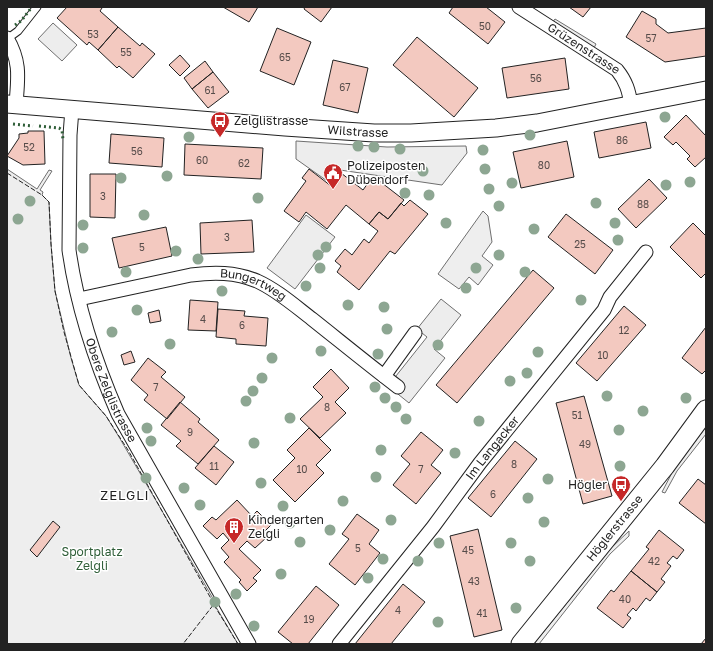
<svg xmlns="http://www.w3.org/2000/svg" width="713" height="651" font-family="'Golos Text',sans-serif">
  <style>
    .green { fill: #eee; stroke: #6f6f6f }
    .parking { fill: #ededed; stroke: #6f6f6f }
    .building { fill: #f3c9c0; stroke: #222 }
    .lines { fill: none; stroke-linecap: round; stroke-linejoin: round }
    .service-casing { stroke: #222; stroke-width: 9 }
    .minor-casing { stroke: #222; stroke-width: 15 }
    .tertiary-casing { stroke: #222; stroke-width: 19 }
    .secondary-casing { stroke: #222; stroke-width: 21 }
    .service { stroke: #fff; stroke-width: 7 }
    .minor { stroke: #fff; stroke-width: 13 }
    .tertiary { stroke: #fff; stroke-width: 17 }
    .secondary { stroke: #fff; stroke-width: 19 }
    .hedge { stroke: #2f5e38; stroke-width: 3; stroke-dasharray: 2 3; stroke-linecap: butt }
    .fence { stroke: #222; stroke-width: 1; stroke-dasharray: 5 2; stroke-linecap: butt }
    .tree { fill: #8da692 }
    .labels { text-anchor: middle; stroke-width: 3; stroke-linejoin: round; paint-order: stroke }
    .number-label { font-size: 10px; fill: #564c4a }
    .street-label { font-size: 12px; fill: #222; stroke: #fff }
    .poi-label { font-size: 12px; fill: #222; stroke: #fff; text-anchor: start }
    .park-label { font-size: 12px; fill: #2f5e38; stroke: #fff }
    .neighbourhood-label { font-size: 13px; letter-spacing: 1px; fill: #222; stroke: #fff }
  </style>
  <rect width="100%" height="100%" fill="#fff"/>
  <!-- green -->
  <path class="green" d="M7,169L37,189L49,170L52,171L40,190L43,192L42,195L49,202L51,244L55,291L71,358L79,385L106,416L119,437L215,602H213L238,644H7Z
    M483,211L488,216L492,242L482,256L493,265L478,285L469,277L459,289L438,274Z
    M706,427V434L677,471L665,493L662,492L674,469Z
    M629,531V536L610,554L539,644H534L611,548Z"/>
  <!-- parking -->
  <path class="parking" d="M555,19L596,44L594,48L552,23Z
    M53,23L77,45L62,61L38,39Z
    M296,141L387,147L466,146L467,153L442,185L340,170L330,183L296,159Z
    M306,215L335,237L295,289L267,268Z
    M441,299L461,315L434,349L445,358L409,403L388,386L427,337L417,329Z"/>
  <!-- building -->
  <path class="building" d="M67,7H101L102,8L100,11L118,27L98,50L89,42L87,45L57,18Z
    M223,7H258L249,22Z
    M305,7H332L321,22L304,9Z
    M453,7H486L505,22L488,44L449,13Z
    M569,7H591L583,17Z
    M642,11L656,19V24L668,33L706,28V56L665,62L626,37Z
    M118,27L140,46L142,43L155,54L133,78L119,66L117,68L98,50Z
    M277,28L311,42L294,85L260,71Z
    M417,37L478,88L454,117L393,65Z
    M180,55L190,66L180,76L169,65Z
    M565,58L569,89L507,98L502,68Z
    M333,60L368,68L358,113L323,105Z
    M205,61L213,72L192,89L184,78Z
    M213,72L229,92L208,108L192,89Z
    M686,115L706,136V157L695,167L687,159L690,156L676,142L673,145L664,137Z
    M646,122L651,148L599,158L594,132Z
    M28,131H44L45,164L23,165L7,156L19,138V134L28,133Z
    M111,134L164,138L162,167L109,163Z
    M567,141L574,177L521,188L513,152Z
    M185,144L263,148L261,179L184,175Z
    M309,169L331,186L341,173L363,190L373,176L404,200L388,219L379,212L369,224L346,205L327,229L306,212L299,222L284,211L306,181L302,178Z
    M90,174H116L115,218L90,217Z
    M649,179L667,198L636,228L618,209Z
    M410,200L428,214L395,254L390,251L359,290L337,272L341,266L335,261L345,249L352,255L364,239L369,243L378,231L369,224L379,212L388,219L401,203L404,206Z
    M566,214L613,250L595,274L548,237Z
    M252,220L254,252L201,254L200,223Z
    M693,223L706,236V273L701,278L670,247Z
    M166,227L172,256L119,268L112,238Z
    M533,270L554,288L457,403L436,385Z
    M190,300L218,302L216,331L188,330Z
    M624,306L646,325L597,381L576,363Z
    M218,309L245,311L244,316L268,318L266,346L236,344V339L216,337Z
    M159,310L161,321L150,323L148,313Z
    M706,327V370L702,374L682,358Z
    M131,351L135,362L124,365L121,355Z
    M148,358L166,372L161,377L185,397L167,419L144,400L148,395L131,380Z
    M331,369L349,388L335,402L346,413L320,438L300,419L323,397L313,387Z
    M584,396L612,496L583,504L556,403Z
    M180,402L200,419L198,422L219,440L198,464L176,446L181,441L161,425Z
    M309,428L331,450L316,465L324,473L295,502L273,480L295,458L287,450Z
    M421,432L443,450L431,465L441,473L416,504L393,485L410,464L401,456Z
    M515,441L537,459L491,517L468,498Z
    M214,446L234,462L216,485L195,468Z
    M698,479L706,485V524L679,503Z
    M237,500L252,516L257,511L271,525L263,533L267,537L255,548L247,541L239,549L261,570L253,578L257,581L247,591L239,582L241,580L224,562L229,557L221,548L229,540L223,533L217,539L203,526L212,517L216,520Z
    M357,514L379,530L369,544L380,553L355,585L329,564L349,539L342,534Z
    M53,521L60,527L37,557L30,550Z
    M478,529L502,630L474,637L450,536Z
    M659,530L684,550L677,559L673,556L667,563L671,566L661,579L665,582L657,592L631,571L649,549L646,547Z
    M631,571L657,592L650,601L646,598L636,611L633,608L627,615L631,618L623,628L597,608L611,590L614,592Z
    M403,584L425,602L391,644H355Z
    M316,586L339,605L308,644H293L278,632Z
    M706,638V644H701Z"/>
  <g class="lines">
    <!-- service casing -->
    <g class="service-casing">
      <path id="service" d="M7,39L18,31L37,7"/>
    </g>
    <!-- minor casing -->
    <g class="minor-casing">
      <g id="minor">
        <path id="s1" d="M519,7L617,70C626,81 629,91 631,105"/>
        <path d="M7,38C21,62 18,78 16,104"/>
        <path id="s2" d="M72,109L70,135L69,250C77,307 95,361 118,414L249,644"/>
        <path id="s3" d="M79,299L191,275C214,272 235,272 257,281C277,290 295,306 312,319C341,342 369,365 398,387"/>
        <path d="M384,376L415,333"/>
        <path id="s4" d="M339,644L433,527L480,463L604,310L610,297L646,252"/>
      </g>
    </g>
    <!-- tertiary casing -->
    <g class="tertiary-casing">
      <g id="tertiary">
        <path id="s5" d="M7,104L285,127L374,133H411L496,128L537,123L706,90"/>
      </g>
    </g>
    <!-- secondary casing -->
    <g class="secondary-casing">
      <g id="secondary">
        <path id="s6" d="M521,644L665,466L706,410"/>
      </g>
    </g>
    <!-- service -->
    <use href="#service" class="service"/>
    <!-- minor -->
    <use href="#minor" class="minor"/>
    <!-- tertiary -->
    <use href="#tertiary" class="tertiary"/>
    <!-- secondary -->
    <use href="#secondary" class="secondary"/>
    <!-- hedge -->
    <path class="hedge" d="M15,25L21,21L32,7
      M13,124L33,126
      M39,126L59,128L62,130L63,140"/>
    <!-- fence -->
    <path class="fence" d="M7,173L42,195L49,202L51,244L55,291L64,332L79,385L106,416L128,450L214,604L183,644
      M214,605L238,644"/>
  </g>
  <!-- trees -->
  <g class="tree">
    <circle cx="665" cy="117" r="5.5"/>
    <circle cx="530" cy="135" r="5.5"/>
    <circle cx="189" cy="137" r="5.5"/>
    <circle cx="358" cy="146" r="5.5"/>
    <circle cx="374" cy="147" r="5.5"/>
    <circle cx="400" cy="149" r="5.5"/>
    <circle cx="483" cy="150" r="5.5"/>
    <circle cx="485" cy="169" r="5.5"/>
    <circle cx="423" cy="171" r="5.5"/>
    <circle cx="167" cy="176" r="5.5"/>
    <circle cx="121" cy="178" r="5.5"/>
    <circle cx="690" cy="182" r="5.5"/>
    <circle cx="512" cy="183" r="5.5"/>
    <circle cx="666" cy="185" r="5.5"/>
    <circle cx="489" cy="189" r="5.5"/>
    <circle cx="405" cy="193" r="5.5"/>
    <circle cx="429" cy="195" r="5.5"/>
    <circle cx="258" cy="198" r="5.5"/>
    <circle cx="30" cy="201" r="5.5"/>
    <circle cx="596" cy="203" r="5.5"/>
    <circle cx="499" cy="206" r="5.5"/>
    <circle cx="144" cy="215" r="5.5"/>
    <circle cx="18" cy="219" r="5.5"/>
    <circle cx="446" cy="223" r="5.5"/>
    <circle cx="615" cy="223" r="5.5"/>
    <circle cx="83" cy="225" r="5.5"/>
    <circle cx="534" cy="229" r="5.5"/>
    <circle cx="618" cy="240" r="5.5"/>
    <circle cx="326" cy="247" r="5.5"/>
    <circle cx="83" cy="248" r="5.5"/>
    <circle cx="176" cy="251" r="5.5"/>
    <circle cx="318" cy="255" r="5.5"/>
    <circle cx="499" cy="255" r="5.5"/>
    <circle cx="198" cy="259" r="5.5"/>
    <circle cx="320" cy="268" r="5.5"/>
    <circle cx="476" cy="268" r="5.5"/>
    <circle cx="126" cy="272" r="5.5"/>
    <circle cx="525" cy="272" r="5.5"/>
    <circle cx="306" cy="286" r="5.5"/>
    <circle cx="466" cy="288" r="5.5"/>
    <circle cx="222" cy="291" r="5.5"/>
    <circle cx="581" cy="300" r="5.5"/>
    <circle cx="348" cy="305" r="5.5"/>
    <circle cx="384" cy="307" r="5.5"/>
    <circle cx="137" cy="310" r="5.5"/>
    <circle cx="387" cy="329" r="5.5"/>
    <circle cx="112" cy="332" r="5.5"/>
    <circle cx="170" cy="344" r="5.5"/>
    <circle cx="438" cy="345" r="5.5"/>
    <circle cx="321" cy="351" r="5.5"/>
    <circle cx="538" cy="352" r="5.5"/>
    <circle cx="378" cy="354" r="5.5"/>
    <circle cx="272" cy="358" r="5.5"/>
    <circle cx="527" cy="373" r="5.5"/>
    <circle cx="262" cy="378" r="5.5"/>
    <circle cx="510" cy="381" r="5.5"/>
    <circle cx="375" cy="387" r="5.5"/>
    <circle cx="253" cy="391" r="5.5"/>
    <circle cx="607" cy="396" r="5.5"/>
    <circle cx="385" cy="398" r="5.5"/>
    <circle cx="686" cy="398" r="5.5"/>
    <circle cx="246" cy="401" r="5.5"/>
    <circle cx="396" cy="407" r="5.5"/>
    <circle cx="643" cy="411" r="5.5"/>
    <circle cx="290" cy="418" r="5.5"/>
    <circle cx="406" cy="419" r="5.5"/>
    <circle cx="479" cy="421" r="5.5"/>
    <circle cx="147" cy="428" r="5.5"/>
    <circle cx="619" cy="430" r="5.5"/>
    <circle cx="151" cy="441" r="5.5"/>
    <circle cx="254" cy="443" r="5.5"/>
    <circle cx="381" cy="450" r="5.5"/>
    <circle cx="455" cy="453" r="5.5"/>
    <circle cx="620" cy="466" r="5.5"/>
    <circle cx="376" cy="477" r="5.5"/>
    <circle cx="146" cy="478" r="5.5"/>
    <circle cx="548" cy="479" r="5.5"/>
    <circle cx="261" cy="483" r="5.5"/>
    <circle cx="184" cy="488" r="5.5"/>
    <circle cx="528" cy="498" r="5.5"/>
    <circle cx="343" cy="501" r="5.5"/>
    <circle cx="200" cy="505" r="5.5"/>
    <circle cx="283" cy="506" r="5.5"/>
    <circle cx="391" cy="520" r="5.5"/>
    <circle cx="544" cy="522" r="5.5"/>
    <circle cx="290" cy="523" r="5.5"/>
    <circle cx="330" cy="530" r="5.5"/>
    <circle cx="300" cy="542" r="5.5"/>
    <circle cx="439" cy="543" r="5.5"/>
    <circle cx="511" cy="543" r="5.5"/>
    <circle cx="383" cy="559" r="5.5"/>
    <circle cx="418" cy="561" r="5.5"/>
    <circle cx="530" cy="561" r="5.5"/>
    <circle cx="281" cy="574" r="5.5"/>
    <circle cx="368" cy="578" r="5.5"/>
    <circle cx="236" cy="594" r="5.5"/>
    <circle cx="215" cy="602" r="5.5"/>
    <circle cx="516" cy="608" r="5.5"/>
    <circle cx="438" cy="622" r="5.5"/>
    <circle cx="254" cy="626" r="5.5"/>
  </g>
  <!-- icons -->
  <defs>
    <g id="bus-pin" transform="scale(1)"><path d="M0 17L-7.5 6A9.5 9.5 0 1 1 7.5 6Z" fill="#c62828" stroke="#fff"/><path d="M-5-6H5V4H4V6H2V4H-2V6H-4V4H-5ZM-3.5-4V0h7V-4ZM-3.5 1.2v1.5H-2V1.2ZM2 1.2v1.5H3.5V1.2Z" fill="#fff"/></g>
    <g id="civic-pin" transform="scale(1)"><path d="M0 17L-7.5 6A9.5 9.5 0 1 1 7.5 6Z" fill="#c62828" stroke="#fff"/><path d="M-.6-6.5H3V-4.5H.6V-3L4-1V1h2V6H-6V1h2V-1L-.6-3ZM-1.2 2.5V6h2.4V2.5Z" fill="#fff"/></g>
    <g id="building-pin" transform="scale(1)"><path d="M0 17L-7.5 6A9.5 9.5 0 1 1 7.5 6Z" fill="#c62828" stroke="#fff"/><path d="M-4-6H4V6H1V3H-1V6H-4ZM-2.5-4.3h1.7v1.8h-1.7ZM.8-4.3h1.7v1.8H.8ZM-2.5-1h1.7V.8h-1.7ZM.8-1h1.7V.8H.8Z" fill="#fff"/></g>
  </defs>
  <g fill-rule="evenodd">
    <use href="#bus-pin" x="220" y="121"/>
    <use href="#civic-pin" x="333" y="173"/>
    <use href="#bus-pin" x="621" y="485"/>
    <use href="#building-pin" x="234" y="527"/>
  </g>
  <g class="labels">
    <!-- number labels -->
    <g class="number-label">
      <text x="485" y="30">50</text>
      <text x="93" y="38">53</text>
      <text x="651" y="42">57</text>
      <text x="126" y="56">55</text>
      <text x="285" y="61">65</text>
      <text x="536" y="82">56</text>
      <text x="345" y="91">67</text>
      <text x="210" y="94">61</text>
      <text x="622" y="144">86</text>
      <text x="29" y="151">52</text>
      <text x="137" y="155">56</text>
      <text x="202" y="164">60</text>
      <text x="244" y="167">62</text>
      <text x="544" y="169">80</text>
      <text x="103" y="200">3</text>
      <text x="643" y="208">88</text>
      <text x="227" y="241">3</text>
      <text x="580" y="248">25</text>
      <text x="142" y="251">5</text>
      <text x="203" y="323">4</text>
      <text x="242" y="329">6</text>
      <text x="624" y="334">12</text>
      <text x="603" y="359">10</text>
      <text x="156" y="391">7</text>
      <text x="327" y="411">8</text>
      <text x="577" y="419">51</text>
      <text x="190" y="436">9</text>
      <text x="585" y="448">49</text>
      <text x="514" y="468">8</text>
      <text x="214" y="470">11</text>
      <text x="302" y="473">10</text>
      <text x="421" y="473">7</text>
      <text x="493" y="498">6</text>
      <text x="358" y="552">5</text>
      <text x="468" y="554">45</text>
      <text x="654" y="565">42</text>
      <text x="474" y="585">43</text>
      <text x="625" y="603">40</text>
      <text x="398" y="614">4</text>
      <text x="482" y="617">41</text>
      <text x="309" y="623">19</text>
    </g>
    <!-- street labels -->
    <g class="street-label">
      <text dy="4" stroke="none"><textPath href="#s1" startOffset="77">Grüzenstrasse</textPath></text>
      <text dy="4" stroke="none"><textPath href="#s5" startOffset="352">Wilstrasse</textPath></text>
      <text dy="4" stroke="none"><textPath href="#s3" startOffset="179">Bungertweg</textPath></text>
      <text dy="4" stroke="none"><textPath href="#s2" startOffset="288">Obere Zelglistrasse</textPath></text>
      <text dy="4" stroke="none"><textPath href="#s4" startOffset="249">Im Langacker</textPath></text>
      <text dy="4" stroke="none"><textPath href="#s6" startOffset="149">Höglerstrasse</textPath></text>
    </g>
    <!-- poi labels -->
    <g class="poi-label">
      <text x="234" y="125">Zelglistrasse</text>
      <text x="347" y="170">Polizeiposten<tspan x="347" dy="14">Dübendorf</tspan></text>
      <text x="607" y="489" text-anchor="end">Högler</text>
      <text x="248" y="524">Kindergarten<tspan x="248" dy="14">Zelgli</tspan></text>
    </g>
    <!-- park labels -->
    <g class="park-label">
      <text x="92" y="556">Sportplatz<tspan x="92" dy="14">Zelgli</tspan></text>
    </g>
    <!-- neighbourhood labels -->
    <g class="neighbourhood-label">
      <text x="125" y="500">ZELGLI</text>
    </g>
  </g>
  <!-- border -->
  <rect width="713" height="651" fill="none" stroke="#222222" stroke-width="16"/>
</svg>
